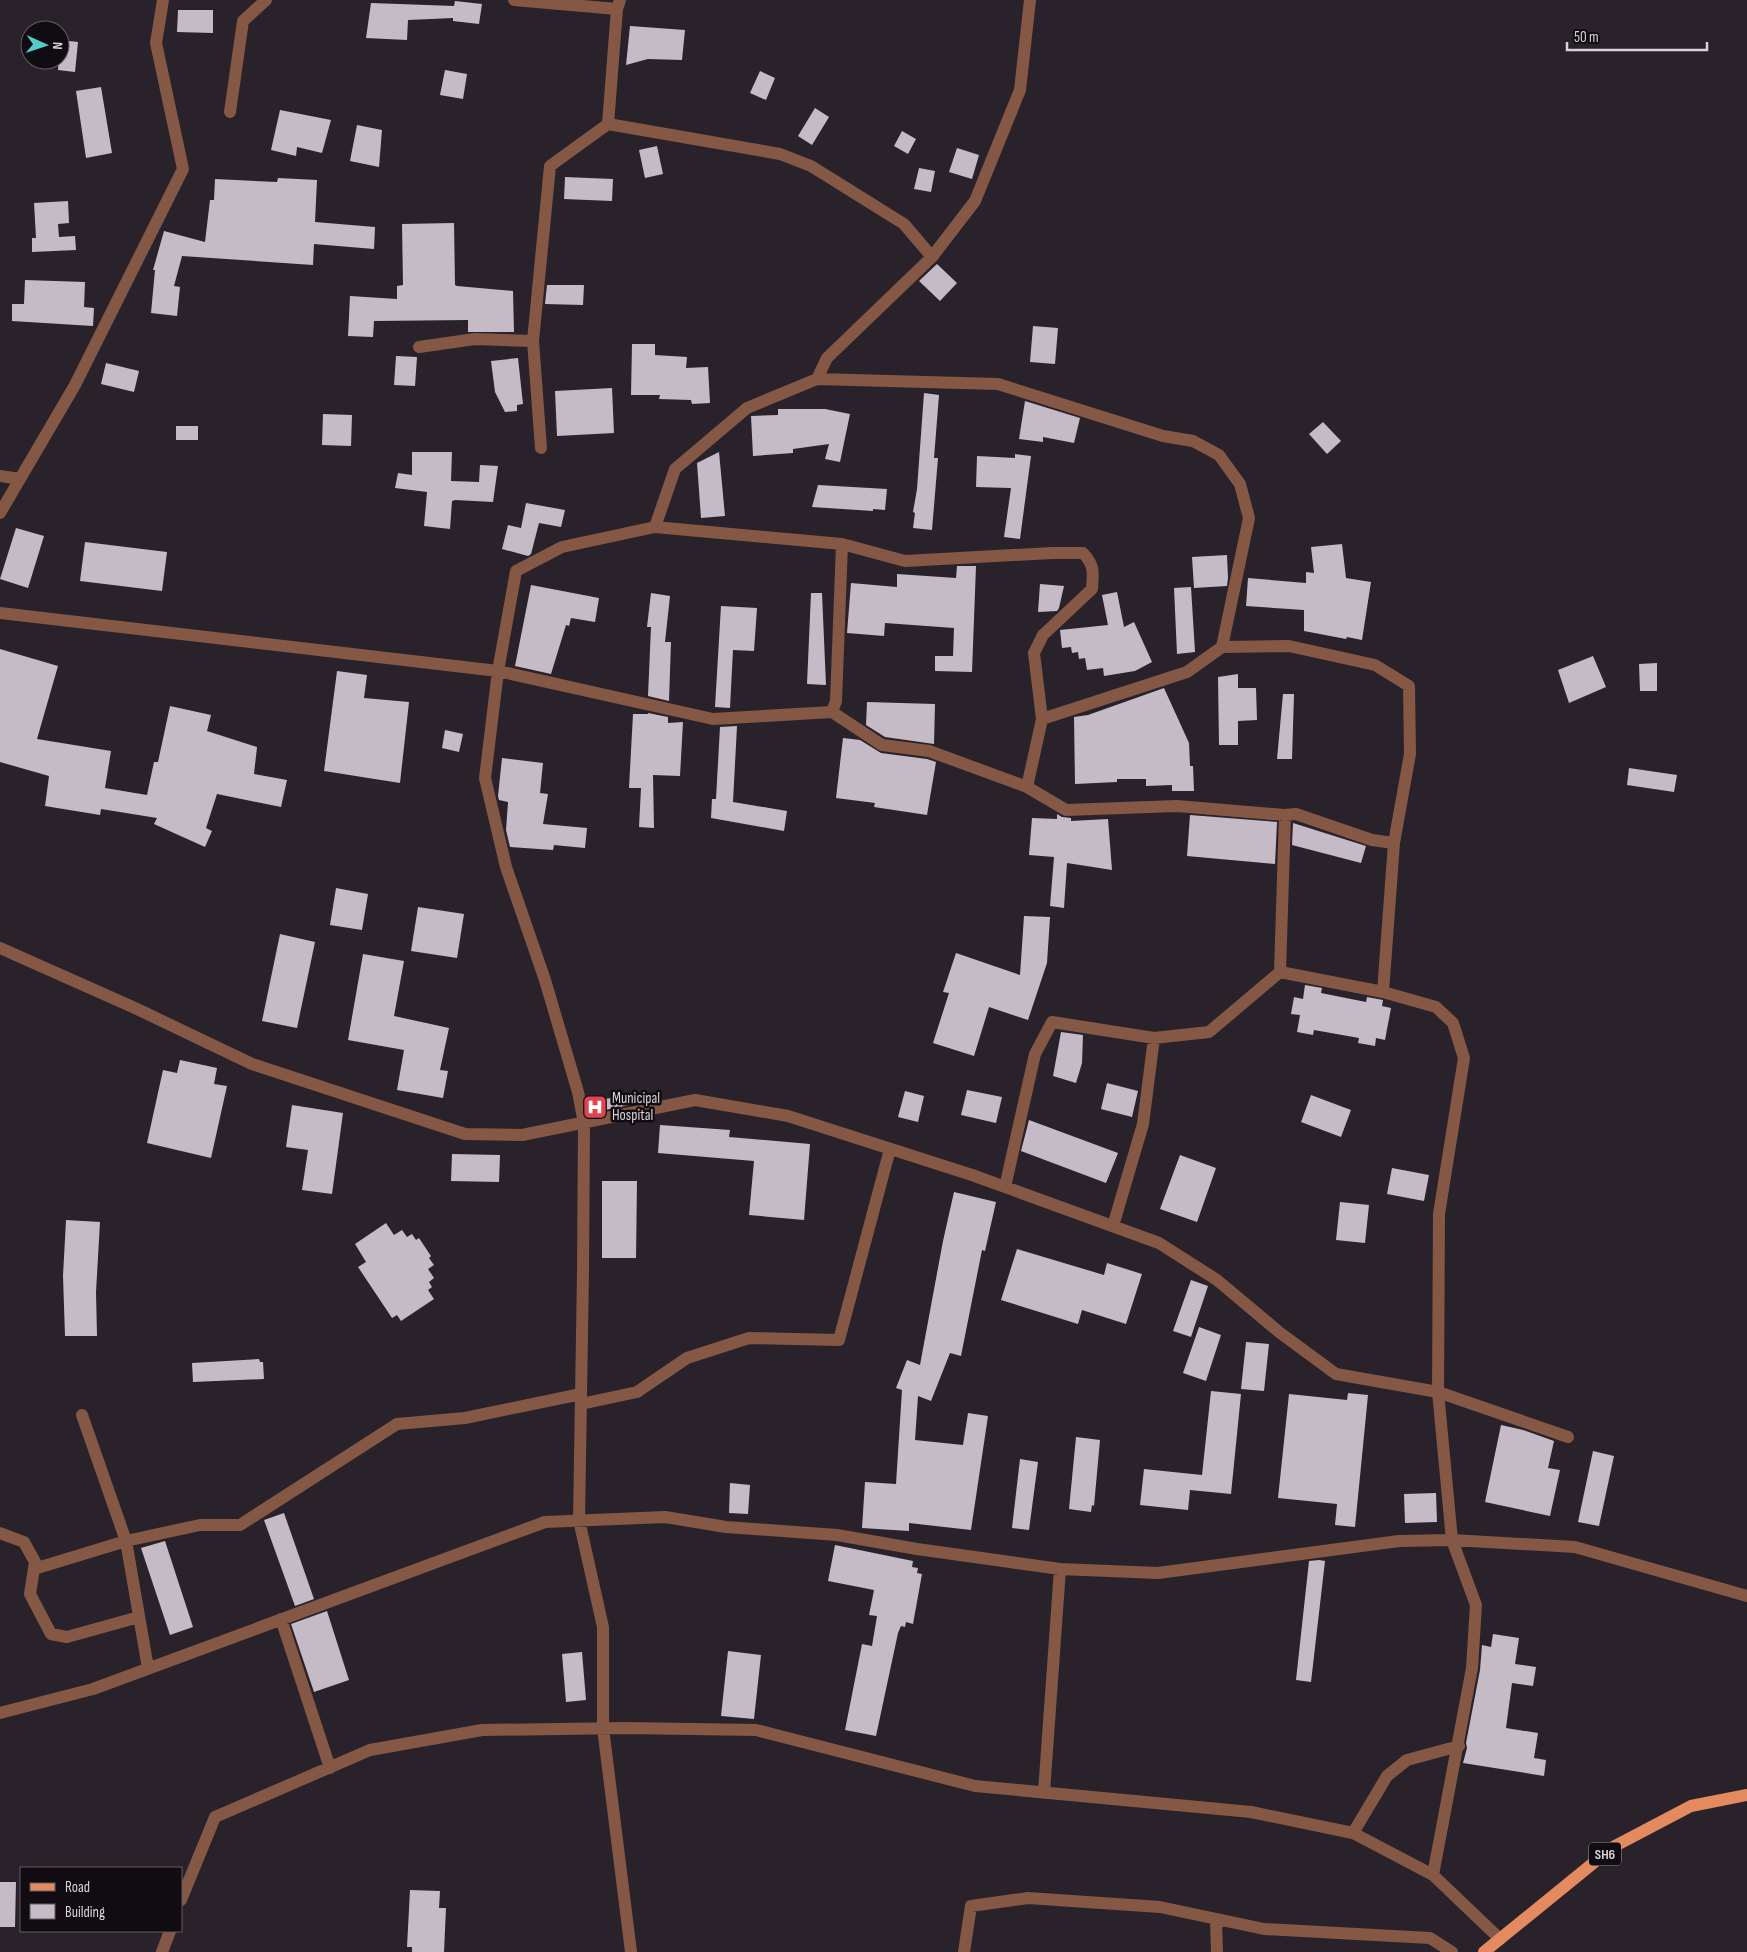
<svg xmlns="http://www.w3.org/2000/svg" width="1747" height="1952" font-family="'Sofia Sans Condensed',sans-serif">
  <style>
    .building { fill: #c5bbc7 }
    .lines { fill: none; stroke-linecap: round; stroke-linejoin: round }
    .minor { stroke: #845844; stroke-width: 12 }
    .major { stroke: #e48a5f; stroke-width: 12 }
    .labels { text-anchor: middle; stroke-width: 5; stroke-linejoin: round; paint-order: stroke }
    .shield { fill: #100c11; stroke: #9c979d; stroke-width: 1 }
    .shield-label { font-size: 14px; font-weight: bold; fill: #d8d3d9 }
    .poi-label { font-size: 15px; fill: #d8d3d9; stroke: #100c11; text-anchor: start }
  </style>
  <rect width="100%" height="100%" fill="#29222b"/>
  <!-- building -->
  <path class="building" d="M455,1L482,4L479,24L453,21V18L408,20L407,40L366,38L371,3L454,6Z
    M178,10H213V33L177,32Z
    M630,26L685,30L682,60L648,59L626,65Z
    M60,40L78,42L75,72L58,70Z
    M445,70L467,74L463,99L440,95Z
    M760,71L775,78L766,100L750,93Z
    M101,87L112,153L86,158L76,91Z
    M815,108L829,117L812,145L798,136Z
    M280,110L331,120L322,153L297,147L296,156L271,150Z
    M357,125L382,130L379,167L350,161Z
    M902,131L916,139L908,154L894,146Z
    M657,146L663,174L645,178L639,150Z
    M957,148L979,155L972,179L949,172Z
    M919,168L935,171L931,192L914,189Z
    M565,177L613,179L612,201L564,199Z
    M278,178L317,180L315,222L375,227L374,249L314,244L313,265L182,256L174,286L180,287L177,316L151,313L155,270H153L164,231L205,242L210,200H214L215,179L277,182Z
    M68,201L69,223L58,224L59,237L75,236L76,250L32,252V238H36L34,203Z
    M454,223L455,285L457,286L513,291L514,332H468V320L374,321L373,337L348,336L350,296L397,299V286L403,285L402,224Z
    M937,264L957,283L940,301L919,281Z
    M25,280L85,282L84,307L94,308L93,326L12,321V304H24Z
    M547,285H584L583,305L545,304Z
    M1033,326L1058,328L1055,364L1030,362Z
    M632,344H655V355L687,357L686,368L708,367L710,403L692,404L691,400L659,399L660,395H631Z
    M396,356L417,357L415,386L394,385Z
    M518,358L523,404L517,405V411L505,412L495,392L491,361Z
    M106,363L139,371L134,392L101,384Z
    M612,388L614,433L557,436L555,391Z
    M924,393L939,395L934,458H938L932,530L913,528L915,513L913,512L917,489Z
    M1025,401L1080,418L1074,443L1043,437V442L1019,439Z
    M778,409H825L850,414L840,462L825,459L829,444L793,449V453L753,456L751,416L778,415Z
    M323,414L352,415L351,446L322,445Z
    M1323,422L1341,441L1327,454L1309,434Z
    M176,426H198V440H176Z
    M412,452H452L451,481L479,482L480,465L498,466L493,502L455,500L452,501L450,529L424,526L427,492L395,488L398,473L412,475Z
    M719,452L725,516L701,518L697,463Z
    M1015,454L1031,456L1020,539L1004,537L1011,488L976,487L977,456L1015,458Z
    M818,485L887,489L885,510L873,509V511L812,507Z
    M526,503L565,510L561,527L539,523L531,554L528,556L502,549L508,525L521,528Z
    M16,528L44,536L28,588L0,579Z
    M85,542L167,552L162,591L80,581Z
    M1342,544L1346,578L1371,582L1362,640L1347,637L1346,639L1304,631V610L1246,606L1248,578L1306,583V572L1314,573L1311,547Z
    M1227,555L1228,578L1227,586L1194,588L1192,557Z
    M957,566H976L972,672L935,671V656H953L954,628L885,623L884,636L847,633L851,583L897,587V574L956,578Z
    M1040,584L1064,586L1059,608L1057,611L1038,612Z
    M531,585L599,598L595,622L571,618L569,626L566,625L551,674L515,666Z
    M1191,587L1195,652L1177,654L1174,588Z
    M1117,592L1124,627L1134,622L1152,662L1135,671L1104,676L1103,668L1087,670L1085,658L1079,659L1078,652L1072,653L1071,647L1062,648L1060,630L1108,625L1102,595Z
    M651,593L670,596L665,642H671L669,701L648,696L651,627H647Z
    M811,593H822L826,685L807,684Z
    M721,606L757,608L754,651L733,650L730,708L715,707Z
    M0,649L58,666L37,739L111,751L105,788L147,795L154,762H158L170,706L211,715L207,731L257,747L254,774L287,780L281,807L217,794L206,828L212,831L205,847L154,824L157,818L101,809L100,815L45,806L49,776L0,762Z
    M1593,656L1606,687L1569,703L1558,670Z
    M1657,663V691H1640L1639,664Z
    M337,671L367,675L364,698L409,702L400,783L324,771Z
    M1238,674V688H1256L1257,720L1238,721V745H1219L1218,677Z
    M1164,688L1189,743L1190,766H1193L1194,791H1172V785L1146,786V779H1117V782L1075,784L1074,717L1088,715Z
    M1283,694H1294L1292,759H1277Z
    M867,702L935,704L934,744L885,737L866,725Z
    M648,713L668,717V723L683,722L680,776L653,775L654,828L639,827L641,788H629L633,714H648Z
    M737,726L733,802L787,811L784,831L711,818L712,799H716L720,727Z
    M445,730L463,734L459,752L442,748Z
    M843,738L860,740L881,753L927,759L936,762L927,815L874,807L875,803L836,798Z
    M502,758L543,763L540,793L548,794L543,824L587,828L585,848L554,845L553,850L510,847L506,830L508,802L499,800L498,796Z
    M1629,768L1677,775L1674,792L1627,785Z
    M1057,814L1062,817L1071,818V821L1108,819L1112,870L1067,863L1064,908L1050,906L1054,857L1029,855L1032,818L1057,819Z
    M1190,815L1277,822L1275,864L1187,856Z
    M1293,823L1366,846L1361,863L1292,845Z
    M336,888L368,894L362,930L330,925Z
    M418,907L464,914L457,958L411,951Z
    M1024,916L1050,917L1047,963L1028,1020L989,1007L974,1056L933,1043L949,993L943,992L956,953L1020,975Z
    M280,934L315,942L297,1028L262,1021Z
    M363,954L404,961L394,1016L449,1028L440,1070L448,1071L443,1098L397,1090L404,1050L348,1040Z
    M1305,985L1322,988L1321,993L1366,1002L1367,997L1383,1000L1382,1006L1391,1008L1385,1040L1376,1038L1375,1046L1358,1043L1359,1038L1314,1030L1313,1035L1297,1032L1300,1015L1291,1014L1294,997L1303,999Z
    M1061,1032L1083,1035L1082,1063L1076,1083L1053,1076Z
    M180,1060L217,1068L214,1084L227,1086L211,1158L147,1143L163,1070L177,1073Z
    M1107,1083L1138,1091L1132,1117L1101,1109Z
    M967,1090L1002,1097L996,1123L961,1115Z
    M905,1091L924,1096L918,1122L898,1117Z
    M627,1095L629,1105L591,1113L589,1102Z
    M1311,1095L1351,1110L1341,1137L1301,1122Z
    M292,1105L343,1113L332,1194L302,1190L308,1150L286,1147Z
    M1029,1120L1118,1153L1106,1183L1021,1151Z
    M660,1125L730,1130L729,1137L810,1144L804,1220L749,1215L754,1161L658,1153Z
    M452,1154L500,1155L499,1182L451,1181Z
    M1180,1155L1216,1168L1197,1222L1160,1209Z
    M1392,1168L1429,1175L1424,1201L1387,1194Z
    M602,1181H637L636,1258H602Z
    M954,1192L996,1202L985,1251L982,1250L961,1356L950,1353L931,1401L918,1396L915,1440L963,1445L968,1413L988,1416L971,1530L909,1523V1531L862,1528L865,1482L896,1484L902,1390L896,1388L907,1360L920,1365L943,1241Z
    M1340,1202L1369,1205L1365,1243L1336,1240Z
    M66,1220L100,1222L96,1292L97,1336H65L63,1276Z
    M386,1223L394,1235L402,1230L407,1237L412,1234L416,1240L419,1238L431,1256L429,1258L434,1265L428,1269L434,1278L429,1282L432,1287L428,1290L434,1299L401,1321L397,1315L392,1318L358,1267L366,1262L355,1244Z
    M1017,1249L1104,1275L1107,1263L1142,1274L1126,1324L1082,1310L1078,1324L1001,1300Z
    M1191,1280L1208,1286L1191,1337L1173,1331Z
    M1199,1327L1221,1335L1206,1381L1183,1373Z
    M1246,1342L1269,1344L1264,1391L1241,1389Z
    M259,1359L260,1362H263L264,1379L193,1382L192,1363Z
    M1211,1391L1241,1394L1231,1494L1190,1490L1188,1510L1140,1505L1144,1469L1202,1475Z
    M1348,1393L1368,1395L1355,1527L1335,1525L1337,1504L1278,1498L1289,1394L1347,1400Z
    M1501,1425L1523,1430L1554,1441L1548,1468L1560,1470L1550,1516L1485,1502Z
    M1076,1437L1100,1440L1094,1506L1092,1505L1091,1512L1069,1509Z
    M1593,1451L1614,1456L1599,1526L1578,1522Z
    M1020,1459L1038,1462L1029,1530L1012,1528Z
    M730,1483L750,1485L748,1514L729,1513Z
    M1436,1493L1437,1522L1405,1523L1404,1494Z
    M284,1513L314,1599L295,1606L264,1520Z
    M165,1541L193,1627L170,1635L141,1548Z
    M835,1545L913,1561L912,1567L918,1568L917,1573L922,1574L913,1624L906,1622L905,1627L901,1626L898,1633L876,1736L845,1730L862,1644L872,1646L877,1616L869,1615L874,1590L828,1581Z
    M1319,1560L1325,1561L1311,1682L1296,1680L1309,1561Z
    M327,1611L349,1680L314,1692L291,1624Z
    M1493,1634L1519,1638L1515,1664L1536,1667L1533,1686L1512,1683L1506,1728L1538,1733L1534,1758L1546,1760L1544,1776L1463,1763L1467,1748L1466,1743L1480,1670L1482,1645L1491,1647Z
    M728,1651L761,1655L754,1719L721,1716Z
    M582,1652L586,1700L566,1702L562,1654Z
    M0,1882H16L15,1927H0Z
    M410,1890L440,1891L439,1908H446L444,1952H412V1947H407Z"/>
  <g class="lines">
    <!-- minor -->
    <path class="minor" d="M514,0L617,9
      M230,112L243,21L266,0
      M608,124L617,9L620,0
      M419,347L475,339L533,341
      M817,379L827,358L932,257L975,201L1020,90L1030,0
      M541,448L533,341L550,166L608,124L780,154L811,166L904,224L932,257
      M0,476L20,479
      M0,513L75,385L183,169L156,43L163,0
      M655,527L675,469L747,408L817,379L998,384L1163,436L1193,441L1219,455L1240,484L1249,518L1222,647
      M842,544L905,561L1052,553H1083C1095,566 1093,572 1092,589L1043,635L1034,653L1042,719L1027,787
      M0,613L498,671L713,719L832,712L882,745L929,751L1027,787L1066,810L1177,806L1285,815L1296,814L1372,840L1394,843
      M1042,719L1187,672L1222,647L1289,646L1375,665L1409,686L1410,754L1394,843L1383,992
      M0,948L135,1008L252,1064L465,1134L522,1135L695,1100L788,1116L972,1175L1159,1243L1217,1280L1279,1332L1336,1374L1438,1392L1568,1437
      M1280,972L1383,992L1436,1007L1453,1023L1464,1058L1439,1214L1438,1392L1452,1540L1476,1605L1472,1668L1433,1875
      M1005,1187L1035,1054L1052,1022L1154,1038L1209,1032L1280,972L1285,815
      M1113,1226L1143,1124L1154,1038
      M581,1404L637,1392L687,1358L749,1338L839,1340L890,1149
      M82,1415L126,1541L148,1668
      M0,1533L24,1542L35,1562L30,1594L51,1634L67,1637L139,1617
      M34,1569L126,1541L200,1525H240L397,1424L465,1418L581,1394
      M281,1619L330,1768
      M0,1713L93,1689L545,1522L665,1517L726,1527L837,1535L917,1549L1060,1569L1158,1573L1399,1541L1452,1540L1575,1547L1747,1596
      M1044,1792L1060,1569
      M1353,1833L1387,1776L1407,1760L1459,1746
      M181,1900L215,1817L370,1750L482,1730L628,1728L756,1730L975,1786L1251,1812L1353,1833L1433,1875L1500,1939
      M1216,1919L1217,1952
      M162,1952L170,1931
      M631,1952L603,1728V1627L579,1520L583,1272L584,1123L578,1092L545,980L506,867L485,778L498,671L516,571L562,547L655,527L842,544L836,701L832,712
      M964,1952L971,1906L1028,1898L1160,1907L1264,1929L1430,1938L1452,1952"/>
    <!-- major -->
    <path class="major" d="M1484,1952L1613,1847L1691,1806L1747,1795"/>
  </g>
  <!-- icons -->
  <defs>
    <g id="hospital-square" transform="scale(1.25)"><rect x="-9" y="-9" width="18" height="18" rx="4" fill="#e0444e" stroke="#100c11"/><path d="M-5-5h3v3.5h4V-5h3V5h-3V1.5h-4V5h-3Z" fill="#fff"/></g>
  </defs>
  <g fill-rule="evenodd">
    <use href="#hospital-square" x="595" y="1107"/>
  </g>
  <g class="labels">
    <!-- shield labels -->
    <rect class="shield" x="1589" y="1842.5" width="32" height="23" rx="4"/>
    <g class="shield-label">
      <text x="1605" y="1859">SH6</text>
    </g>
    <!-- poi labels -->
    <g class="poi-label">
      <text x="612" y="1103">Municipal<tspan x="612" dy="17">Hospital</tspan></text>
    </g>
  </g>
  <!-- legend -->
  <rect x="20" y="1867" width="162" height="65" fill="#100c11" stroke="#605c61"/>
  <rect x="30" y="1883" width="25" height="8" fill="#e48a5f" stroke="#605c61"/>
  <text x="65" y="1892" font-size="15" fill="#d8d3d9">Road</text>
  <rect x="30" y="1904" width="25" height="15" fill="#c5bbc7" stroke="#605c61"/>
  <text x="65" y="1917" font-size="15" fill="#d8d3d9">Building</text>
  <!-- north arrow -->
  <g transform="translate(45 45) rotate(93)"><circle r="24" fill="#100c11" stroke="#605c61"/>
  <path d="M0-4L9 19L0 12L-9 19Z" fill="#54cdc8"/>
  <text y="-8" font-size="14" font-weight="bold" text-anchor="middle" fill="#d8d3d9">N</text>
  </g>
  <!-- scale -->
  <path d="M1567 42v8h140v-8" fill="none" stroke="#d8d3d9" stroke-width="2.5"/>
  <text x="1574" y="42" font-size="15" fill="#d8d3d9" stroke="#100c11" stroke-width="4" paint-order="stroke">50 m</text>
</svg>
